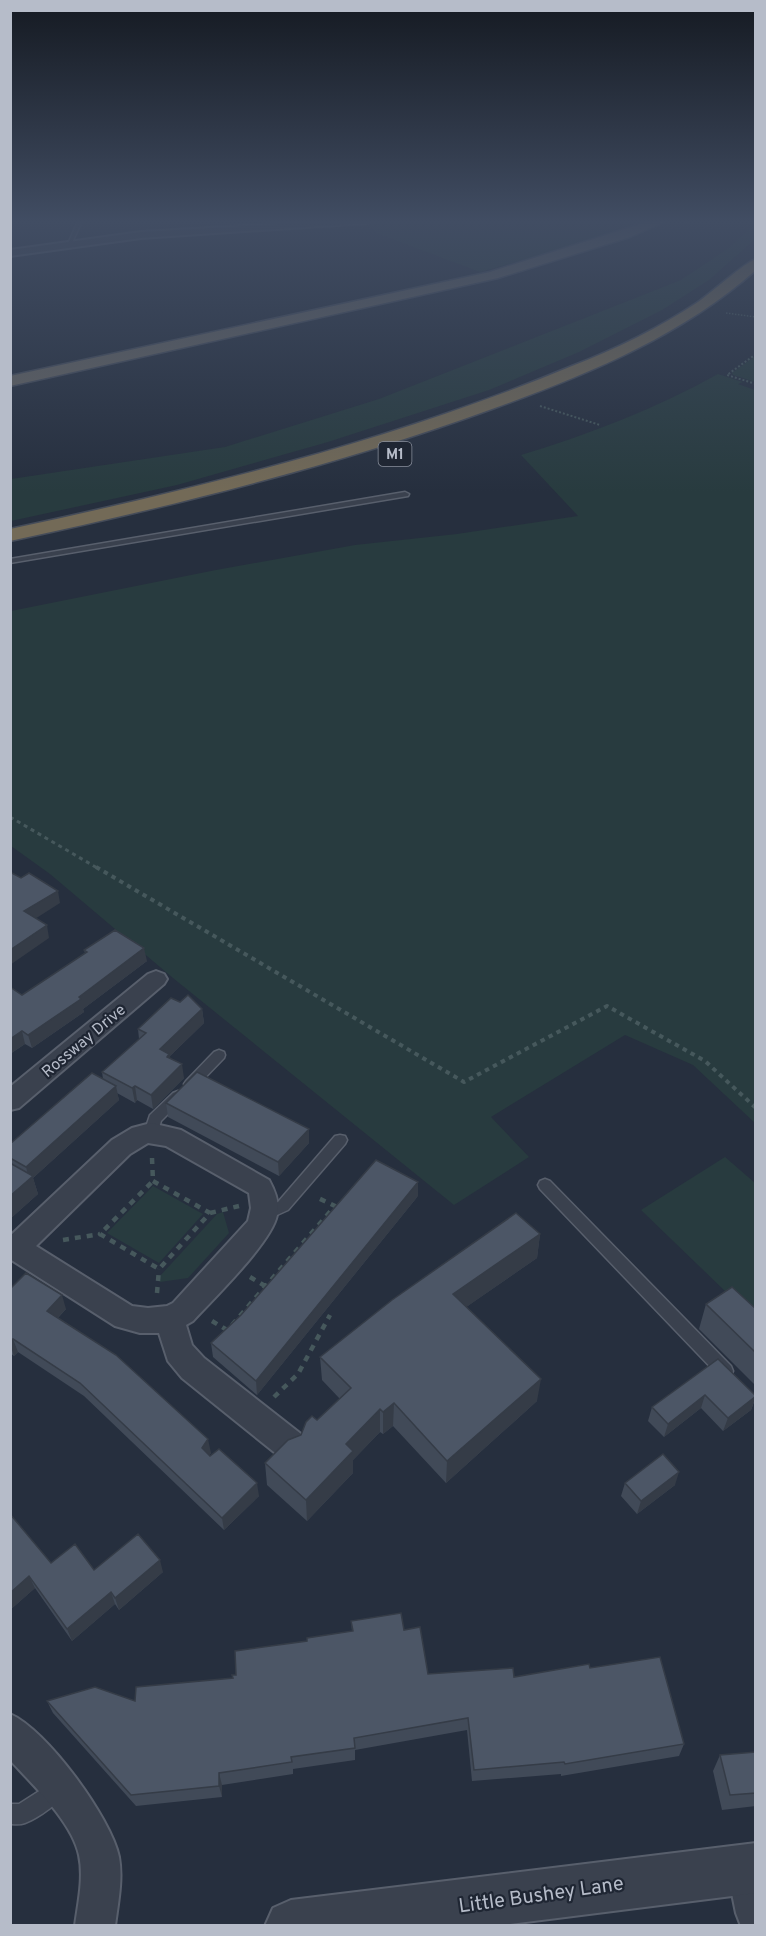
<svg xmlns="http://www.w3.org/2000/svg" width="766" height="1936" font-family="Overpass,sans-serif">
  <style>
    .green { fill: #283b3f }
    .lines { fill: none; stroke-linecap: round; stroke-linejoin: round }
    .service-casing { stroke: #585f6c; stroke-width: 3 }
    .minor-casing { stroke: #585f6c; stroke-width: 4 }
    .tertiary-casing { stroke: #585f6c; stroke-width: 4 }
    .trunk-casing { stroke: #454c59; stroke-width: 3 }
    .motorway-casing { stroke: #454c59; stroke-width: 3 }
    .path-far4 { stroke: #46585c; stroke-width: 1.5; stroke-dasharray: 1.5 1.5; stroke-linecap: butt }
    .path-far3 { stroke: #46585c; stroke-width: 2; stroke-dasharray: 2 2; stroke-linecap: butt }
    .path-far2 { stroke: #46585c; stroke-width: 3; stroke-dasharray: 4 4; stroke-linecap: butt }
    .path-far1 { stroke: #46585c; stroke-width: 4; stroke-dasharray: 4.5 4.5; stroke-linecap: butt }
    .path { stroke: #46585c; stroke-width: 4.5; stroke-dasharray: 6 6; stroke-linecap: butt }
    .service { fill: #3a414e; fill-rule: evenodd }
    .minor { fill: #3a414e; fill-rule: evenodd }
    .tertiary { fill: #3a414e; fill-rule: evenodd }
    .trunk { fill: #666562; fill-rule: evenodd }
    .motorway { fill: #736a57; fill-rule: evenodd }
    .wall { fill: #414a58 }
    .shaded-wall { fill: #353c47 }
    .building { fill: #4c5666; stroke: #353c47; stroke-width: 1.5 }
    .labels { text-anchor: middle; stroke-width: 4.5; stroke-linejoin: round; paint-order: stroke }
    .shield { fill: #1f2633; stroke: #898f9c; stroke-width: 1.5 }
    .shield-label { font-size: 15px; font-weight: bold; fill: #b6bcc9 }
    .street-label { font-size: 16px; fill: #b6bcc9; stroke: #1f2633 }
    .near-street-label { font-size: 20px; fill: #b6bcc9; stroke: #1f2633 }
  </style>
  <rect width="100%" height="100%" fill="#262f3e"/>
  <!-- green -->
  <path class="green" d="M389,221H653L598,240L480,272L376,233L368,222Z
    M755,223L754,240L709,280L662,310L579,352L489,390L328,442L177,485L11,521V479L225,447L379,399L681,280L729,248Z
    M755,356V382L733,375L732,373Z
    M718,374L743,382L738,384L755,390V1123L693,1065L625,1035L491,1117L529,1157L454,1205L173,978L50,874L11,846V611L216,570L355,545L457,534L578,516L521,455C590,434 655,409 718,374Z
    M725,1157L755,1183V1320L641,1210Z
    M153,1186L203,1214L159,1263L107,1233Z
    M223,1212L229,1233L188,1278L160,1282V1276L217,1214Z"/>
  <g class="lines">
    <!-- service casing -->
    <g class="service-casing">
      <path id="service" d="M78,221H82L71,245L67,246Z
        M405,492L409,494L408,496L10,563V559Z
        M219,1050L224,1052L225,1055L224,1058L196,1087H186L184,1084L186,1081L214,1052Z
        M178,1091L183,1093L185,1096L183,1099L161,1121L156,1137L151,1138L146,1137L144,1133L150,1115L173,1093Z
        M340,1135L345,1136L347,1140L345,1144L288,1210L266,1220L261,1218L259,1214L261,1210L278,1202L335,1136Z
        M545,1179L550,1181L731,1366L733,1371L731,1376L725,1378L719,1376L540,1189L538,1185L540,1181Z
        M58,1779L65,1782L68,1789C64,1800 37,1819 25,1823C20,1825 16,1824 10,1824V1804H19Z"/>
    </g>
    <!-- minor casing -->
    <g class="minor-casing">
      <path id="minor" d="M332,221H371L367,223L141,238L10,256V250L141,232Z
        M156,971L164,974L167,979L164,984L19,1108L10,1110V1087L148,974Z
        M151,1123L181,1130L269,1180C275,1191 280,1203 277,1215C272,1242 214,1298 193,1321L186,1325L192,1345L204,1358L301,1434L306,1445L301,1456L290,1460L279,1456L182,1378L168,1361L159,1333H140L115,1326L10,1259V1236L112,1140L132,1128ZM148,1143L166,1146L249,1193L251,1208L248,1221L173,1303L167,1306L148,1308L132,1306L36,1246L130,1154Z
        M10,1714C46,1729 111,1818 119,1857C123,1879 118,1903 115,1926H75C78,1903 84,1878 79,1855C72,1822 33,1785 10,1760Z
        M747,1849L756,1853V1926H741L736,1913L727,1869L733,1855Z"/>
    </g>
    <!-- tertiary casing -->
    <g class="tertiary-casing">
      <path id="tertiary" d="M756,1843V1893L495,1926H265L273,1908L291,1900Z"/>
    </g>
    <!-- trunk casing -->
    <g class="trunk-casing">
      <path id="trunk" d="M650,221H666L630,237L498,278L10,386V376L490,272Z"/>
    </g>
    <!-- motorway casing -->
    <g class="motorway-casing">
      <path id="motorway" d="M756,259V270C680,337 586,375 492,409C335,466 173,506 10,541V529C201,488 391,441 572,366C616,349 659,328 698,302C710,294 745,262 756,259Z"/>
    </g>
    <!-- path-far4 -->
    <path class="path-far4" d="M680,224L690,221
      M726,313L756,317"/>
    <!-- path-far3 -->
    <path class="path-far3" d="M756,354L727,375L756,384
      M540,406L600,425"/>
    <!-- path-far2 -->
    <path class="path-far2" d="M10,817L99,869"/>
    <!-- path-far1 -->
    <path class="path-far1" d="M96,867L464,1082L607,1006L705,1061L756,1108"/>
    <!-- path -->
    <path class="path" d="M152,1158L153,1181
      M153,1181L210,1213L159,1269L100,1234Z
      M210,1213L239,1206
      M63,1240L100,1234
      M250,1277L265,1286
      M157,1293L159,1269
      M212,1321L227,1330
      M232,1325L335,1206L316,1197
      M274,1397L298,1374L330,1315"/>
    <!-- service -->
    <use href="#service" class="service"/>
    <!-- minor -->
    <use href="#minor" class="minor"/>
    <!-- tertiary -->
    <use href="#tertiary" class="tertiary"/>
    <!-- trunk -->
    <use href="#trunk" class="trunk"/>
    <!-- motorway -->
    <use href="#motorway" class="motorway"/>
  </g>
  <!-- wall -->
  <path class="wall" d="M84,950L147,961L83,1009L84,1012L32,1048L25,1044L10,1054L22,995L85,953Z
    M180,1002L202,1009L204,1023L170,1056V1058L184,1078L153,1109L137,1100L135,1103L117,1093L119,1100L33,1178L38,1194L10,1219V1144L103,1079L102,1072L139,1039L138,1029Z
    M166,1103L309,1129V1143L279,1176L168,1117Z
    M418,1196L257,1395L213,1357L211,1343Z
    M540,1234L537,1258L466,1307L537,1401L446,1483L393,1426L383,1434L380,1432L353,1460V1473L307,1521L267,1485L265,1463L301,1435L340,1399L322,1380L320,1357Z
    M10,1289L66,1309L58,1318L211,1453L209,1455L259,1496L224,1530L84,1396L18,1352L14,1356L10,1353Z
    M706,1304L756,1309V1386L699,1329Z
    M718,1359L756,1397L751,1410L723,1431L701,1408L664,1437L648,1421L652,1407Z
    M625,1483L675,1485L637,1514L621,1496Z
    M10,1514L51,1563L94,1570L163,1572L119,1610L115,1604L72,1641L35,1588L10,1610Z
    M351,1621L404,1630L428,1674L514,1677L590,1668L684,1744L679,1756L561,1776V1774L472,1781L467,1730L355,1750V1760L293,1769V1774L222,1785V1797L136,1806L53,1713L47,1701H135L233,1678L236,1675L307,1641L352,1631Z
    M756,1752V1806L722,1810L713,1771L720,1755Z"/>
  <!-- shaded-wall -->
  <path class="shaded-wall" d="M58,891L60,903L27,924L24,911Z
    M47,925L49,938L10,965V950Z
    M144,948L147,961L83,1009L84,1012L32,1048L28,1035Z
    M202,1009L204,1023L170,1056L172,1068L160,1049Z
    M22,1031L25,1044L10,1054V1039Z
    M182,1064L184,1078L153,1109L151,1095Z
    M116,1086L119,1100L33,1178L38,1194L10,1219V1196L29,1179L26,1167Z
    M135,1086L137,1100L135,1103L132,1088Z
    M309,1129V1143L279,1176L278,1162Z
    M418,1182V1196L257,1395L256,1381Z
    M540,1234L537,1258L452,1317L453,1294Z
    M62,1295L66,1309L51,1325L47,1311Z
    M13,1339L18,1352L14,1356L10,1344V1341Z
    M541,1379L537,1401L446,1483L447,1461Z
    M705,1395L701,1408L664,1437L668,1424Z
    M756,1396L751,1410L723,1431L728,1418Z
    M394,1403L393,1426L383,1434V1412Z
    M380,1409V1432L353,1460V1473L307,1521L306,1500L346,1444Z
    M208,1439L211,1453L204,1461L202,1448Z
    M679,1472L675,1485L637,1514L641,1501Z
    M257,1483L259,1496L224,1530L222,1518Z
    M160,1560L163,1572L119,1610L115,1598Z
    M29,1576L35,1588L10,1610V1593Z
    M111,1592L115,1604L72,1641L67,1629Z
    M219,1773L222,1785V1797L219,1786Z"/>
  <!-- building -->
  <path class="building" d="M10,872L21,878L29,873L58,891L24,911L47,925L10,950Z
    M115,930L144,948L79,997L81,999L28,1035L22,1031L10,1039V987L22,995L87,952L84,950Z
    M188,995L202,1009L160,1049L169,1054L167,1057L182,1064L151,1095L135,1086L132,1088L102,1072L146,1033L138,1029L171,998L180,1002Z
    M197,1072L309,1129L278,1162L166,1103Z
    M92,1073L116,1086L26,1167L10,1158V1144Z
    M376,1160L418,1182L256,1381L211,1343L241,1315Z
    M10,1163L33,1176L10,1196Z
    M516,1213L540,1234L453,1294L541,1379L447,1461L394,1403L383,1412L380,1409L346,1444L353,1451L306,1500L265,1463L288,1440L301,1435L306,1422L312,1416L317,1420L351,1388L320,1357L392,1300Z
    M26,1273L62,1295L47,1311L116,1355L208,1439L202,1448L210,1456L219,1449L257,1483L222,1518L80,1383L13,1339L10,1341V1289Z
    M732,1287L756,1309V1353L706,1304Z
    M718,1359L756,1396L728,1418L705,1395L668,1424L652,1407Z
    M663,1454L679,1472L641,1501L625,1483Z
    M10,1514L51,1563L75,1544L94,1570L138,1534L160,1560L115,1598L111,1592L67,1629L29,1576L10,1593Z
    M401,1613L404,1630L420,1627L428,1674L513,1668L514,1677L589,1664L590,1668L660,1657L684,1744L565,1764L564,1762L474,1770L468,1718L354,1738L355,1748L291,1757L292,1762L219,1773V1786L131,1795L47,1701L95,1687L135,1701L136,1687L233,1678L232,1675H236L235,1651L307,1641V1638L353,1631L351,1621Z
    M756,1752V1793L730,1795L720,1755Z"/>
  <!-- sky -->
  <linearGradient id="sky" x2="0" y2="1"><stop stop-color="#151a22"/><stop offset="0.45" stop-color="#414d63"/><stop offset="1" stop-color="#414d63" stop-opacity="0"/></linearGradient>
  <rect width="766" height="492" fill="url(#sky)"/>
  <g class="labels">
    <!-- shield labels -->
    <rect class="shield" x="378.5" y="442" width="33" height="24" rx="4.5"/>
    <g class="shield-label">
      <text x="395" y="459">M1</text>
    </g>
    <!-- street labels -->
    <g class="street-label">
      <text transform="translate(83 1040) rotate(-40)" y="6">Rossway Drive</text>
    </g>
    <!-- near-street labels -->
    <g class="near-street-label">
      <text transform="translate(541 1894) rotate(-8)" y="7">Little Bushey Lane</text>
    </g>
  </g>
  <!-- border -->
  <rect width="766" height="1936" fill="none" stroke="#b6bcc9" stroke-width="24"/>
</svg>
